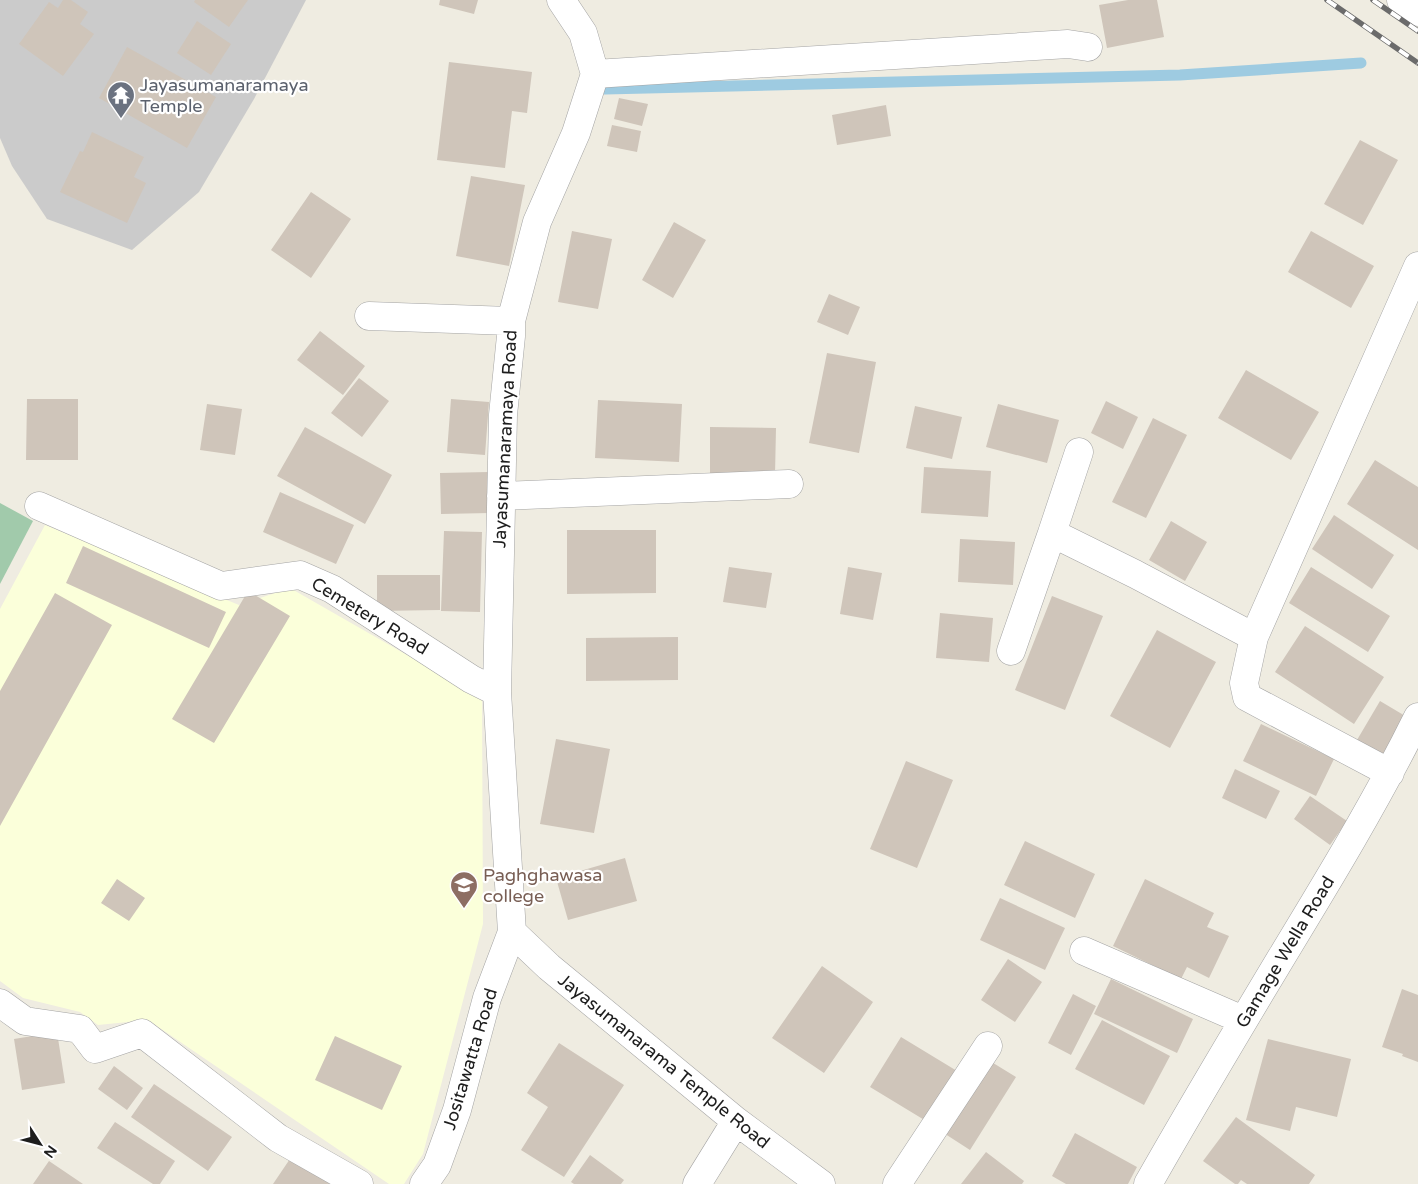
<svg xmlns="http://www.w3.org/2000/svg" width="1418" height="1184" font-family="'Varela Round',sans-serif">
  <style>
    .education { fill: #fbffda }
    .religious { fill: #cbcbcb }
    .cemetery { fill: #a1caab }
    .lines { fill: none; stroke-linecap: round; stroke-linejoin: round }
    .stream { stroke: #9ecbe1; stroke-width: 11 }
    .building { fill: #cfc5ba }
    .minor-casing { stroke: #a4a4a4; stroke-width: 29 }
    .minor { stroke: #fff; stroke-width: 28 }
    .rail-casing { stroke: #6b6b6b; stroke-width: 5.5 }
    .rail { stroke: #fff; stroke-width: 4; stroke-dasharray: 11; stroke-linecap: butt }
    .labels { text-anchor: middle; stroke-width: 4.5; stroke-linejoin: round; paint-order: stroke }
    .worship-label { font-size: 18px; fill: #5b616d; stroke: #fff; text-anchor: start }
    .street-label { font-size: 18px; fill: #1d1d1d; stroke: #fff }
    .education-label { font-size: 18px; fill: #785e54; stroke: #fff; text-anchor: start }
  </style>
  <rect width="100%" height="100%" fill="#efece1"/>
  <!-- education -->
  <path class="education" d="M45,525L239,605L290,588L482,698L483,924L423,1154L404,1184H389L148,1020L98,1025L80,1012L23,998L0,981V609Z"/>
  <!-- religious -->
  <path class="religious" d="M0,0H306L254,99L199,192L132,250L47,219L12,166L0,138Z"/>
  <!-- cemetery -->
  <path class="cemetery" d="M0,503L33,521L0,584Z"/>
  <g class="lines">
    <!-- stream -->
    <path class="stream" d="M605,89L1180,75L1361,63"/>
  </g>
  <!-- building -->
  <path class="building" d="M63,0H71L88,12L80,24L94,34L63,76L19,44L49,2L58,8Z
    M195,0H248L229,27L194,2Z
    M440,0H478L474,14L439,5Z
    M1128,0H1157L1164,37L1107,48L1099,5Z
    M197,21L231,44L211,75L177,53Z
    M127,47L216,97L187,148L99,98Z
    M449,62L532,72L527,113L512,111L505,168L437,160Z
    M619,98L648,104L642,126L614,119Z
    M886,105L891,136L837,145L832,115Z
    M612,125L641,131L637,152L607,146Z
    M92,132L144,157L134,177L146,183L127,223L60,192L80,151L83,152Z
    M1360,140L1398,160L1363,225L1324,204Z
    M471,176L525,185L509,266L456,256Z
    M311,192L351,219L311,278L271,250Z
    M674,222L706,240L673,298L642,280Z
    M572,231L612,239L598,309L558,302Z
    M1311,231L1374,266L1351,308L1288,272Z
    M829,294L860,307L848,335L817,322Z
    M320,331L365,366L343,395L297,360Z
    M827,353L876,362L859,453L809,443Z
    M1246,370L1319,412L1291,460L1218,418Z
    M359,378L389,401L362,437L331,413Z
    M27,399H78V460H26Z
    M451,399L489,402L485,455L447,452Z
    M598,400L682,404L679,462L595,458Z
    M1106,401L1138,417L1123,449L1091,433Z
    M207,404L242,409L235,455L200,450Z
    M998,404L1059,420L1047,463L986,447Z
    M915,406L962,417L952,459L906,448Z
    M1153,418L1187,435L1146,518L1112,502Z
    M305,427L392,475L365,524L277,476Z
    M710,427L776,428L775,475L710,474Z
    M1375,460L1418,487V550L1347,504Z
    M924,467L991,471L988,517L921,513Z
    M489,472L490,513L441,514L440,473Z
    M280,492L354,525L336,564L263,532Z
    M1334,515L1394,555L1372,589L1312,549Z
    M1171,521L1207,542L1185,581L1149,560Z
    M567,530H656V593L567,594Z
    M444,531L482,532L480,612L441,611Z
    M960,539L1015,542L1013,585L958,582Z
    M83,546L226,612L209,648L66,583Z
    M729,567L772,573L766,608L723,602Z
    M848,567L882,573L873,620L840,614Z
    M1311,567L1390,616L1368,652L1289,603Z
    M377,575H440V610L377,611Z
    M248,591L290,616L214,743L172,719Z
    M55,593L112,625L0,826V691Z
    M1052,596L1103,616L1065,710L1015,690Z
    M940,613L993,618L989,662L936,658Z
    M1305,626L1384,677L1354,724L1275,672Z
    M1157,630L1216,662L1170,748L1110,716Z
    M678,637V680L586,681V638Z
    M1380,701L1412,720L1389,759L1357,740Z
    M1261,724L1334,759L1316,796L1243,761Z
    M556,739L610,749L594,833L540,824Z
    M906,761L953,780L917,868L870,849Z
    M1235,769L1280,791L1266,819L1222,798Z
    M1310,796L1347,821L1330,845L1294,819Z
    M1025,841L1095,874L1075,918L1004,885Z
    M625,858L637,901L568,920L556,878Z
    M117,879L145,898L129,921L101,903Z
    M1145,879L1214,913L1207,927L1229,936L1209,978L1187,967L1181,979L1113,946Z
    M1000,898L1065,928L1045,970L980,940Z
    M1008,959L1042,982L1015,1022L981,1000Z
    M822,966L873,1002L824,1073L772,1038Z
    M1111,979L1193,1019L1177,1053L1094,1014Z
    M1402,989L1418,995V1062L1402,1056L1403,1054L1382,1047Z
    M1073,994L1096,1006L1071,1055L1048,1043Z
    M1102,1020L1170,1056L1144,1105L1075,1069Z
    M57,1032L65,1083L22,1090L14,1039Z
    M335,1036L402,1066L382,1110L315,1080Z
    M901,1037L962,1074L931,1124L870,1087Z
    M1268,1039L1351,1059L1337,1117L1296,1107L1290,1131L1246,1120Z
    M559,1043L624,1085L564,1177L521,1150L548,1107L527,1093Z
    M985,1058L1016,1077L970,1150L939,1130Z
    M114,1066L143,1088L127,1110L98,1089Z
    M154,1084L232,1137L208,1171L131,1117Z
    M1236,1117L1315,1175L1309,1184H1247L1241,1180L1238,1184H1235L1203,1161Z
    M115,1122L175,1161L160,1184H153L97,1148Z
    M1075,1133L1137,1167L1128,1184H1066L1052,1176Z
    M296,1150L346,1184H273Z
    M986,1152L1024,1181L1022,1184H961Z
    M590,1155L624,1180L621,1184H574L571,1182Z
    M49,1161L83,1184H33Z"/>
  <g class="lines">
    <!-- minor casing -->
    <g class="minor-casing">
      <path id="minor" d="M1401,0L1418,12
        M595,74L1068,44L1088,47
        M369,316L511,321
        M501,496L789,484
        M39,506L221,586L300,575L332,589L471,679L497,692
        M1052,533L1079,452
        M1254,637L1418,266
        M1011,651L1052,533L1135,574L1254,637L1244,683L1247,697L1390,773
        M512,932L549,967L736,1121L821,1184
        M1084,951L1243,1020
        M0,1003L25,1021L80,1029L95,1049L142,1033L278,1138L359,1184
        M424,1184L437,1165L457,1110L487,998L512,932L497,692L503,415L511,336V321L537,222L576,133L595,74L583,33L561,0
        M697,1184L736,1121
        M897,1184L988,1046
        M1148,1184C1191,1108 1236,1033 1281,958C1329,879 1377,800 1418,717"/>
    </g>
    <!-- minor -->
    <use href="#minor" class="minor"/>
    <!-- rail casing -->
    <g class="rail-casing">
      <path id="rail" d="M1327,0L1418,63
        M1373,0L1418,31"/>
    </g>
    <!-- rail -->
    <use href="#rail" class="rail"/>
  </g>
  <!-- icons -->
  <defs>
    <g id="temple-pin" transform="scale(1.4375)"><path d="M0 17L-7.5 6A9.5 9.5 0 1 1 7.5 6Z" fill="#6b7280" stroke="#fff"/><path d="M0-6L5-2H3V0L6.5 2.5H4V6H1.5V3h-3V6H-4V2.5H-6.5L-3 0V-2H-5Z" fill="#fff"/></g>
    <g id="school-pin" transform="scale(1.4375)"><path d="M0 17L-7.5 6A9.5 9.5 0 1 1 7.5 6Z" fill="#8d6e63" stroke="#fff"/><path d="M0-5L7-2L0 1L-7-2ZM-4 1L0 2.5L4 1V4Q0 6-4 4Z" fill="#fff"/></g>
  </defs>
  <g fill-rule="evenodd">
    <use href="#temple-pin" x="121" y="95"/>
    <use href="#school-pin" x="464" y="885"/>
  </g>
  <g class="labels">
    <!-- worship labels -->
    <g class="worship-label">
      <text x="140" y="91">Jayasumanaramaya<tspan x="140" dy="21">Temple</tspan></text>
    </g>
    <!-- street labels -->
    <g class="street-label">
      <text transform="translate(505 439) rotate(-87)" y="6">Jayasumanaramaya Road</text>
      <text transform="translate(370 616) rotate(31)" y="6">Cemetery Road</text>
      <text transform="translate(1285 952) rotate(-59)" y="6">Gamage Wella Road</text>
      <text transform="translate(470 1059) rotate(-73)" y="6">Jositawatta Road</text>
      <text transform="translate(664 1061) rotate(39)" y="6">Jayasumanarama Temple Road</text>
    </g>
    <!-- education labels -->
    <g class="education-label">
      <text x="483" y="881">Paghghawasa<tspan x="483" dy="21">college</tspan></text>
    </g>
  </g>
  <!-- north arrow -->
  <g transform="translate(40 1144) rotate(126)" stroke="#ffffff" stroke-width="4" paint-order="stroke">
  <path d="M0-4L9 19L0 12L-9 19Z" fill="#1d1d1d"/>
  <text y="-8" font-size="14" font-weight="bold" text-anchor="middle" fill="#1d1d1d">N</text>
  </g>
</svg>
